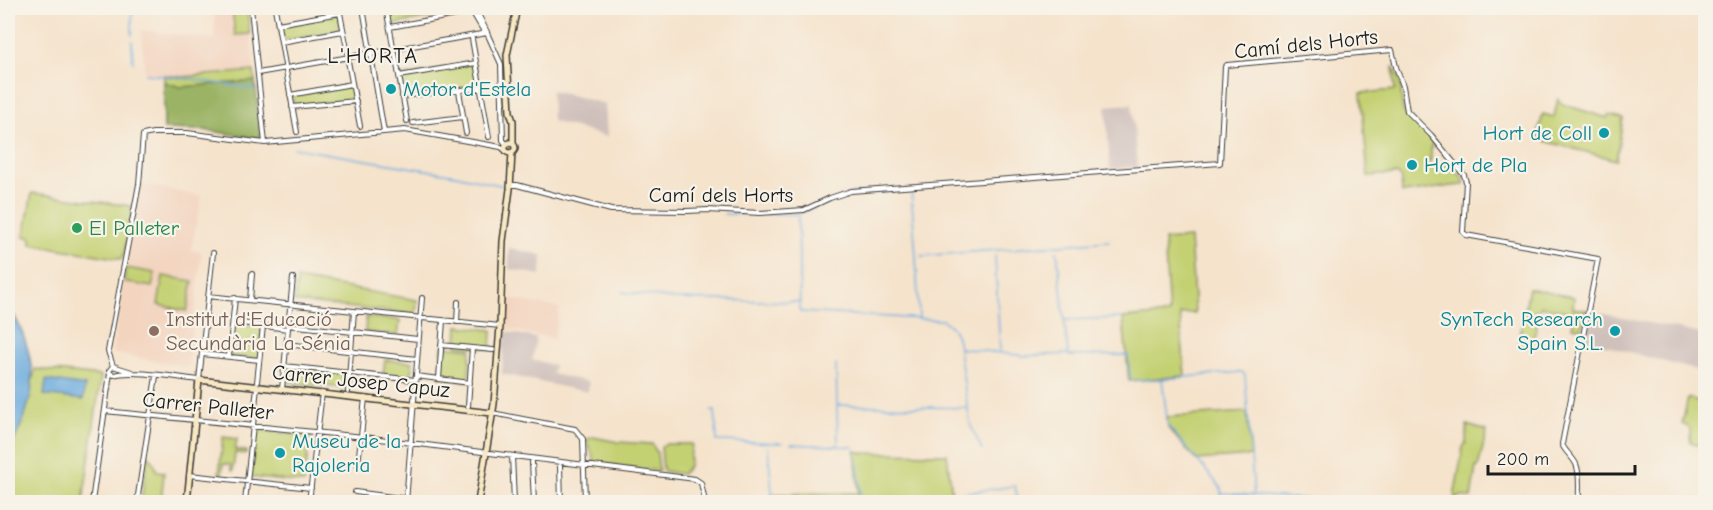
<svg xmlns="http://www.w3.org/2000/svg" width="1713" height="510" font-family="'Comic Neue',sans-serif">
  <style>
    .built { fill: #f3d4bf }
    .industrial { fill: #cfc0bb }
    .green { fill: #c4d173; stroke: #707648; stroke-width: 1.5 }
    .forest { fill: #9bb365; stroke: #5c6840; stroke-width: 1.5 }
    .water { fill: #6baade; stroke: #44637d; stroke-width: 1.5 }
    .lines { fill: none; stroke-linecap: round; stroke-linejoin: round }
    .stream { stroke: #6baade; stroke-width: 1.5 }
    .street-casing { stroke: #3d3a36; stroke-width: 6 }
    .secondary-casing { stroke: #3d3a36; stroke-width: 8 }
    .street { stroke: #fff; stroke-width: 4 }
    .secondary { stroke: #f8e8c3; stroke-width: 5 }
    .culture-dot { fill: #0f9aa8; stroke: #f7f3e8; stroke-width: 2 }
    .leisure-dot { fill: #2e9e5b; stroke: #f7f3e8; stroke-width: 2 }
    .education-dot { fill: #8d6e63; stroke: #f7f3e8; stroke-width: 2 }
    .labels { text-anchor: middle; stroke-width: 4.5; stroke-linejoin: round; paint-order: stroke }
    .street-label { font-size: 21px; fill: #1c1c1c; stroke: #f7f3e8 }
    .culture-label { font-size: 21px; fill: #0d838f; stroke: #f7f3e8; text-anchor: start }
    .leisure-label { font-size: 21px; fill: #27864d; stroke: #f7f3e8; text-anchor: start }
    .education-label { font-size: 21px; fill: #785e54; stroke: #f7f3e8; text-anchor: start }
    .neighbourhood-label { font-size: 22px; letter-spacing: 1.5px; fill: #1c1c1c; stroke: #f7f3e8 }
  </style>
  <rect width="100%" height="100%" fill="#f7f3e8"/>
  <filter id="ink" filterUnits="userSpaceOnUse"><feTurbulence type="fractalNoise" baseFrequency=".0167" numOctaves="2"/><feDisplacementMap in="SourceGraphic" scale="12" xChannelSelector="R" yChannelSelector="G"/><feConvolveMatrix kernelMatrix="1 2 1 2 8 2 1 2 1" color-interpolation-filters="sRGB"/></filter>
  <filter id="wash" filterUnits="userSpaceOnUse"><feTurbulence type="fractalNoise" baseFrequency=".008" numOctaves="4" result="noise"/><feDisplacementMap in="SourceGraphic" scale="24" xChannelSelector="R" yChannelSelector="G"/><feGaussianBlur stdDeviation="1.35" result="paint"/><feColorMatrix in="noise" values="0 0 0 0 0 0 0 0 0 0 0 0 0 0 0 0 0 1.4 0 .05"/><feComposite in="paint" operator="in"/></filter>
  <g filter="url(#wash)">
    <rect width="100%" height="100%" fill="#f5e3cc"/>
    <!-- built -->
    <path class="built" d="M215,8H248L254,71L183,77L145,74L141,30L214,39Z
      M141,184L202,196L191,250L202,252L188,367L112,353L122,298L120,297Z
      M508,298L560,308L554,339L506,328Z"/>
    <!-- industrial -->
    <path class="industrial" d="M551,90L605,104L607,137L552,121Z
      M1132,104L1137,167L1110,169L1106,106Z
      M509,248L542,255L541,275L509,269Z
      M1590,311L1702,334L1699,371L1585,340Z
      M504,331L536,338L532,360L554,365L552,374L589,382L587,392L502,374Z"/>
    <!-- green -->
    <path class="green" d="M232,8H247L250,34L235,35Z
      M388,8H439L441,16L391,25Z
      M339,14L341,30L282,41L279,25Z
      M475,64L479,87L404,95L400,76Z
      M1393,66L1400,80L1403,111L1437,144L1431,145V160H1429V167H1443V162H1452L1454,164L1455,173H1459L1464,180V185C1443,186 1424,191 1402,193L1401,178L1397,174L1368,176L1361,93L1395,90Z
      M254,71L261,136L257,138L204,130L164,129V75L183,77Z
      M351,85L354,100L294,106L292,95Z
      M1558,99L1562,104L1607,118L1608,115L1623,118L1616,160L1545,141L1537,136L1543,114L1554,117Z
      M32,193L131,206L132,210L124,255L121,259L31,244V238L24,236Z
      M1190,238L1195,313L1180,314L1185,376L1129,381L1123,318L1169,314L1164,240Z
      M126,268L155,273L152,287L124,282Z
      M163,276L193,281L187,311L158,305Z
      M297,279L417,300L416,314L295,302Z
      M1529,288L1574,297L1573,308L1586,310L1582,328L1572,327L1575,313L1541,306L1540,309L1535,311L1537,315L1539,316L1531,348L1518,345Z
      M366,317L400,320L398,335L365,332Z
      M234,324L262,327L259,359L230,356Z
      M458,326L492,330L491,349L457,345Z
      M442,346L471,349L468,381L440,378Z
      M385,360L412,362L411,378L383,375Z
      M288,367L344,373L343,388L286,382Z
      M35,369L101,376L83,502H8V456L27,406Z
      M1688,398L1705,403V448L1691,442C1688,432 1695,429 1682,424Z
      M1247,412L1251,456L1196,460L1168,428L1167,417Z
      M1467,425L1487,431L1478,467H1476L1471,498L1461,496L1455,499V492L1463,447L1466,443Z
      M256,430L310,436L304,483L251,477Z
      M223,437L237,439L235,450L246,451V454L235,453L233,471L231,470V465L223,464L222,474H219Z
      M593,437L618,442L652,444L657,453L659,471L596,463L586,440Z
      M666,444H692L689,466L682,474L663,471L661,447Z
      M855,451L865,453L947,454L952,495L903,502H773L772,494L859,493Z
      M148,455L153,461L157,471L164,472L161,502H151L150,500H149L148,502H141Z"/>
    <!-- forest -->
    <path class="forest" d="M255,81L261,136L257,138L204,130L164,129V82L181,87Z"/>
    <!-- water -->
    <path class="water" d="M8,305C22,327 34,358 32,385C31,406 16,436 8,456Z
      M46,380L85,386L83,400L44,395Z"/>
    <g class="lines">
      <!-- stream -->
      <path class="stream" d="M132,8V35
        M132,41L133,62
        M146,74L191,79L254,89
        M294,148L456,175L504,186
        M724,214H798L800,312L942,320C954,326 958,336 959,348L1026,356L1068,354L1070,356L1128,355L1130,380L1162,379L1168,426L1221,488V502
        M798,214L851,194L911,190L916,257
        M1057,251L1068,353
        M921,256L1109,241
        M995,256L1000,351
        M916,257L919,318
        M622,292L674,299L799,302
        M1065,320L1120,318
        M959,349L970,424L982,450
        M836,365L838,445
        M1162,379L1242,372L1245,375L1254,496
        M837,405L968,408
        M711,411H715L717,441L783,443
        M791,444L854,447
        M768,448L773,502
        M856,452L862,502
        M1221,493L1352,502
        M898,502L1015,486L1018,502"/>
    </g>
  </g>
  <g filter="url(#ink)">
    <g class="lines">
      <!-- street casing -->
      <g class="street-casing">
        <path id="street" d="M251,8L265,143
          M275,8L285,65
          M339,8L348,54
          M363,8L384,132
          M386,8L393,46
          M438,8L440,18
          M470,8L483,30L487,33L501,64L503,140L506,144
          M475,8L487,32
          M278,24L340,13
          M390,27L473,12
          M472,39L489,137
          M281,42L343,31
          M395,53L407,121
          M348,61L360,126
          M286,71L297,132
          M258,73L487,33
          M399,76L476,63
          M459,91L466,133
          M290,95L352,84
          M402,96L480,88
          M292,107L356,101
          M413,123L463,117
          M510,185H517L611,210L687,211L708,210L760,213L804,210L830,198L851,191L1220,163L1225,67L1227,65L1392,50L1396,67L1403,86L1407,111L1431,135L1464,175L1466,182L1463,232L1466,235L1598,259L1562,444C1565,452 1572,456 1576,464C1581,475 1578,491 1579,502
          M208,296L500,326
          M250,300L252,274
          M233,322L288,329
          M457,322L458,302
          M288,325L418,339
          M286,344L417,359
          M441,345L493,350
          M202,354L259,360
          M229,356L235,298
          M113,366L108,351L139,184L143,135L153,133H187L265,143L405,130L501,147L505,150
          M113,366L132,372
          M284,366L415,380
          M110,373L114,375C130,369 180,378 199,380L213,253
          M416,376L470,383
          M439,379L443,320
          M257,382L263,326
          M282,389L293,278
          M348,392L354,311
          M468,406L472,348
          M105,411L364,437L695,479L701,483L705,502
          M492,413L575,429L583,439L585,502
          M512,456L514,502
          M532,462L534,502
          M358,465L365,398
          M560,466L561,502
          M189,475L311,488
          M355,492L430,502
          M92,502L110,373L109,371L113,366
          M137,502L156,376
          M245,502L257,387
          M309,502L322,393
          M406,502L422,298"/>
      </g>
      <!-- secondary casing -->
      <g class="secondary-casing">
        <path id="secondary" d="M505 148a5 5 0 1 1 10 0a5 5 0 1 1-10 0Z
          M513,143V121L510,112L507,55L517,8
          M187,502L199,380L492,413
          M478,502L494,404L500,326L503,241L510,189L512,152"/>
      </g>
      <!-- street -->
      <use href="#street" class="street"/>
      <!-- secondary -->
      <use href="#secondary" class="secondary"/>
    </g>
  </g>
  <!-- markers -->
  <g class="culture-dot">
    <circle cx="391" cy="89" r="6"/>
    <circle cx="1604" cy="133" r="6"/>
    <circle cx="1412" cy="165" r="6"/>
    <circle cx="1615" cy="331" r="6"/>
    <circle cx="280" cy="453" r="6"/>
  </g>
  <circle class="leisure-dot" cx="77" cy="228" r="6"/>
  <circle class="education-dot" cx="154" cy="331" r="6"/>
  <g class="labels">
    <!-- street labels -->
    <g class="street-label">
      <text transform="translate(1306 44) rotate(-6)" y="7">Camí dels Horts</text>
      <text x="721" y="202">Camí dels Horts</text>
      <text transform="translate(361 381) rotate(6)" y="7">Carrer Josep Capuz</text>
      <text transform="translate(208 406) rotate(6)" y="7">Carrer Palleter</text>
    </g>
    <!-- culture labels -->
    <g class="culture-label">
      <text x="403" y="96">Motor d'Estela</text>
      <text x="1592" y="140" text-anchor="end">Hort de Coll</text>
      <text x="1424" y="172">Hort de Pla</text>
      <text x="1603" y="326" text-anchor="end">SynTech Research<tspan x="1603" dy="24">Spain S.L.</tspan></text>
      <text x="292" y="448">Museu de la<tspan x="292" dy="24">Rajoleria</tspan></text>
    </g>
    <!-- leisure labels -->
    <g class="leisure-label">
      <text x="89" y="235">El Palleter</text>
    </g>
    <!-- education labels -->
    <g class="education-label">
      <text x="166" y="326">Institut d'Educació<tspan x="166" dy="24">Secundària La Sénia</tspan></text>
    </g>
    <!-- neighbourhood labels -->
    <g class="neighbourhood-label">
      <text x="373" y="63">L'HORTA</text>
    </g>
  </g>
  <!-- margin -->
  <rect width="1713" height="510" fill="none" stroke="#f7f3e8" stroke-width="30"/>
  <!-- scale -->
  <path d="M1488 465v9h147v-9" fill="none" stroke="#1c1c1c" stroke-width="3"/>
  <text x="1497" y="465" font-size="18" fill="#1c1c1c" stroke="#f7f3e8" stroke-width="4.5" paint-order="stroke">200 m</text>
</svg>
